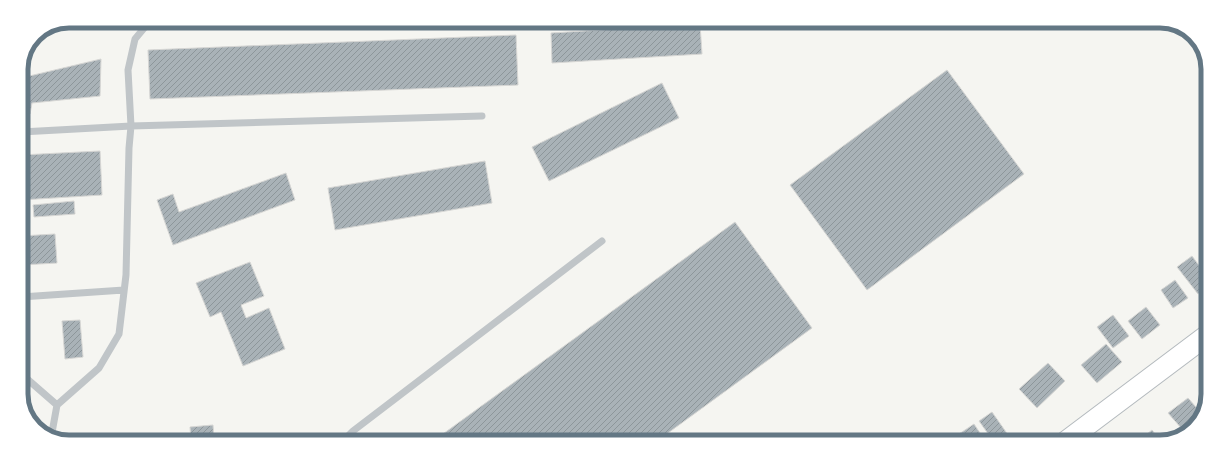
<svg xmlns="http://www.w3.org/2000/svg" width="1229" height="463" font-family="'DejaVu Sans',sans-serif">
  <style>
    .building { fill: url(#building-hatch); stroke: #d6d6d4 }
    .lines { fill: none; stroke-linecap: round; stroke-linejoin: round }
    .secondary-casing { stroke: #b4babe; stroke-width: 22 }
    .lane { stroke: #c0c5c8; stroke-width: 7 }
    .secondary { stroke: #fff; stroke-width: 20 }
    .rim { fill: none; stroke: #637784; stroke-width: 5 }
  </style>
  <defs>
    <pattern id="building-hatch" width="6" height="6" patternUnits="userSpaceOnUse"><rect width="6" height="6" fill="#a9b2b7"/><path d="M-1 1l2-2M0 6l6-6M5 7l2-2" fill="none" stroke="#8d969a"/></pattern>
  </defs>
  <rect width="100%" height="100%" fill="#f5f5f1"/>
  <!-- building -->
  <path class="building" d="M700,24L702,54L552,63L551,33Z
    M516,35L518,85L150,99L148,50Z
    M101,59L100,96L32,103L30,114L21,115V78Z
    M947,70L1024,174L867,290L790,185Z
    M662,83L679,118L549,181L532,147Z
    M100,151L102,195L21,200V155Z
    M485,161L492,203L335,230L328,188Z
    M286,173L295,200L173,245L157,200L173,194L179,212Z
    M74,201L75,214L34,217L33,205Z
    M735,222L812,328L657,441L437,440L436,439Z
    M55,234L57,263L21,265V236Z
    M1192,256L1206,275V288L1198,294L1177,267Z
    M250,262L264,296L241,305L246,318L269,308L285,349L243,366L221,312L210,317L196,283Z
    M1175,280L1188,298L1173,308L1161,290Z
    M1146,307L1160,325L1142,339L1128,321Z
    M1113,315L1129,336L1113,348L1097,327Z
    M80,320L83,357L65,359L62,321Z
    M21,329L22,363H21Z
    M1106,344L1122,362L1097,383L1081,365Z
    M1048,363L1065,381L1037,408L1019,389Z
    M1188,398L1202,414L1200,418L1182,429L1168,413Z
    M992,412L1013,442H994L979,421Z
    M974,424L986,442H964L959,434Z
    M213,425L214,440H191L190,427Z
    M1152,430L1161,442H1137Z"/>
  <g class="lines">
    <!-- secondary casing -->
    <g class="secondary-casing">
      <path id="secondary" d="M1065,442L1206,336"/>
    </g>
    <!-- lane -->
    <path class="lane" d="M21,132L131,126L482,116
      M21,297L124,290
      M21,378H26L57,405
      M51,438L57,405L99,368L119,334L126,275L129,148L131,126L128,70L135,39L150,21
      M344,440L353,431L602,241"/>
    <!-- secondary -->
    <use href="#secondary" class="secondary"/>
  </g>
  <!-- crop -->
  <path d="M0 0H1229V463H0ZM69 28H1160A41 41 0 0 1 1201 69V394A41 41 0 0 1 1160 435H69A41 41 0 0 1 28 394V69A41 41 0 0 1 69 28Z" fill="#fff" fill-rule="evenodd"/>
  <path class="rim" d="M69 28H1160A41 41 0 0 1 1201 69V394A41 41 0 0 1 1160 435H69A41 41 0 0 1 28 394V69A41 41 0 0 1 69 28Z"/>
</svg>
